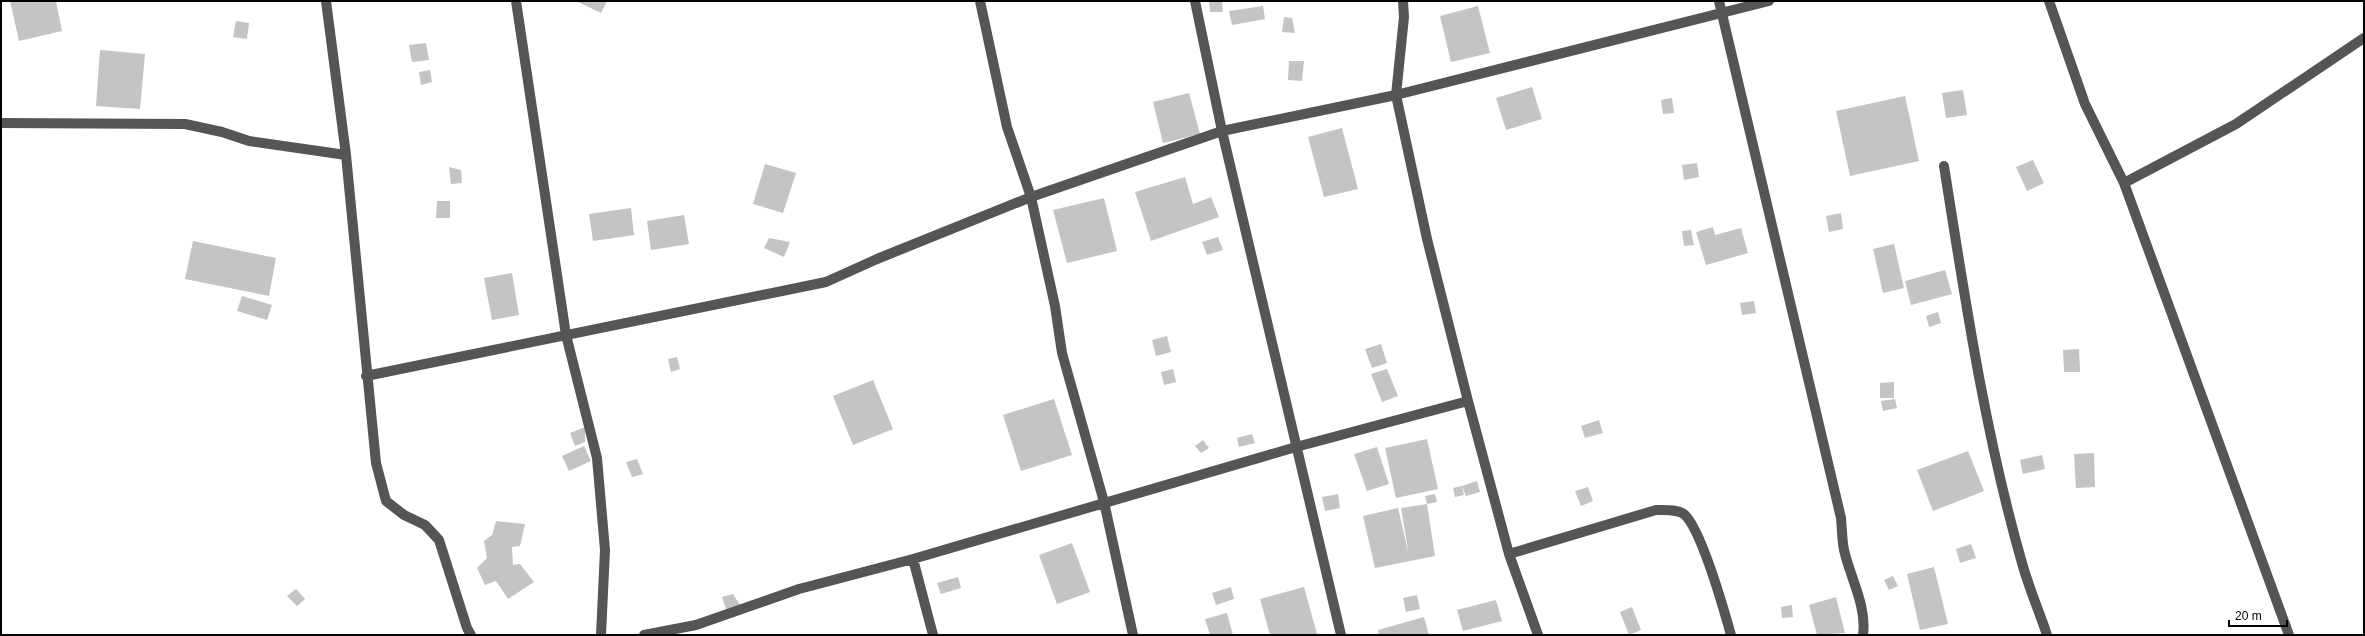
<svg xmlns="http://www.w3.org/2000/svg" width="2365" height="636" font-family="Helvetica,sans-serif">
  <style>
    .building { fill: #c4c4c4 }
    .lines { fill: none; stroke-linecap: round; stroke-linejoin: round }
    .minor { stroke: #555; stroke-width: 10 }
  </style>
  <rect width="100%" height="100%" fill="#fff"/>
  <!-- building -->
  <path class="building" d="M10,1H56L62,31L19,41Z
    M576,1H607L601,13Z
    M1209,1H1222L1223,12H1210Z
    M1263,6L1265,19L1232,25L1229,11Z
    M1478,6L1490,53L1451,62L1440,16Z
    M1284,17L1292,18L1295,33L1282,32Z
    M236,21L249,23L247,39L233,37Z
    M426,43L429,60L412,62L409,45Z
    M100,50L145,54L140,109L96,106Z
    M1289,61H1304L1302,81L1288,80Z
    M430,70L432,82L421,85L419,72Z
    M1532,87L1542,119L1506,130L1496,98Z
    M1963,90L1967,115L1946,118L1942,93Z
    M1189,93L1200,134L1163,143L1153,102Z
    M1905,96L1919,161L1850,176L1836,111Z
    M1672,98L1674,113L1663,114L1661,100Z
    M1342,128L1358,189L1324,197L1308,137Z
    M2033,160L2044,183L2027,191L2016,167Z
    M1697,163L1699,177L1684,180L1682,165Z
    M765,164L796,173L783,213L753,204Z
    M449,167L461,170L462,183L451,184Z
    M1185,177L1193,204L1211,197L1219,217L1151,241L1135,192Z
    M1104,198L1117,251L1067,263L1053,210Z
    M437,201H450V218H436Z
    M631,208L634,235L593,241L589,214Z
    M1841,213L1843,229L1829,232L1826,216Z
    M684,215L689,244L651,250L647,221Z
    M1713,227L1715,235L1741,228L1748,253L1706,265L1696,232Z
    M1691,230L1694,245L1684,246L1682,231Z
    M1218,237L1223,250L1207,255L1202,242Z
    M769,238L790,242L784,257L764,248Z
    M193,241L276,258L269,296L185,279Z
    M1894,244L1904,288L1883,293L1873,249Z
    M1945,270L1952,294L1911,305L1905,281Z
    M512,273L519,315L492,320L484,278Z
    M242,296L272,305L267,320L237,311Z
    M1754,301L1756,313L1742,315L1740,303Z
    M1938,312L1941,323L1929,327L1926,316Z
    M1167,336L1171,352L1156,356L1152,340Z
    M1381,344L1387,363L1372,368L1365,349Z
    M2079,349L2080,372H2064L2063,350Z
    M677,357L680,369L671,372L668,359Z
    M1173,369L1176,382L1164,385L1161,372Z
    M1387,369L1398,396L1382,402L1371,374Z
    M873,380L893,429L853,445L833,396Z
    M1894,382V398H1880V383Z
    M1054,399L1072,455L1021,471L1003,415Z
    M1895,399L1897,408L1883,411L1881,401Z
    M1599,420L1603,433L1585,438L1581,426Z
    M585,427V442L575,446L570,433Z
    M1252,434L1255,443L1239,447L1237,438Z
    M1427,439L1438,489L1396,498L1385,448Z
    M1203,440L1209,448L1201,453L1195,446Z
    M584,446L591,461L569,471L562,456Z
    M1377,447L1389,484L1367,491L1354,454Z
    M1968,451L1984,491L1933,511L1917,470Z
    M2094,453L2095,487L2076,488L2074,454Z
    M2042,455L2045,469L2023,474L2020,460Z
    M637,459L643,474L632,477L626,462Z
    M1477,481L1480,492L1466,496L1462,486Z
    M1462,486L1464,495L1455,497L1453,488Z
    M1588,487L1593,501L1581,506L1575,491Z
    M1338,494L1340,508L1325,511L1322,497Z
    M1435,494L1437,502L1427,504L1425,496Z
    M1427,504L1435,556L1375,568L1363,516L1398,508L1409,555L1401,508Z
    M496,521L525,524L520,546L512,547L513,565L520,564L534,582L508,599L496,581L485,585L477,568L487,558L484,541L492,535Z
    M1072,543L1090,592L1057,604L1039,555Z
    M1971,544L1976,558L1960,563L1956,549Z
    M1934,567L1948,624L1920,630L1907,574Z
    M1893,576L1898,586L1889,590L1884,580Z
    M958,577L961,588L941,594L937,583Z
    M1231,587L1234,599L1216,605L1212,593Z
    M1304,587L1317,634L1270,635L1260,599Z
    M296,589L305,599L297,606L287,596Z
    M733,594L740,605L726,609L722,597Z
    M1417,595L1420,609L1406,612L1403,598Z
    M1836,597L1845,633L1817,635L1809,605Z
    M1496,600L1502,621L1463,631L1457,610Z
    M1792,605L1793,617L1782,618L1781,607Z
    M1632,607L1641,630L1629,635L1620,612Z
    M1227,613L1233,635H1210L1205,619Z
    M1424,617L1429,635H1379L1378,630Z"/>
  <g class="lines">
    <!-- minor -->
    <path class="minor" d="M326,1L346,155L376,463L386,501L404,515L425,525L439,540L467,628L471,635
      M516,1L566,335L597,458L605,550L601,635
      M980,1L1007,127L1031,197L1055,306L1062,353L1104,502L1133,635
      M1195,1L1222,131L1341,635
      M1403,1L1404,17L1396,95L1427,239L1468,401L1509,554L1538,635
      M1719,1L1841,518C1842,529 1842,540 1844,550C1850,577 1867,606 1863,635
      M2049,1L2085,104L2124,183L2289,635
      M1,123L185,124L222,132L249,141L346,155
      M1944,166C1965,299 1985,434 2022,563C2029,588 2039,611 2047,635
      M2124,183L2236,124L2364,38
      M366,376L826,282L877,259L1031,197L1222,131L1396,95L1769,1
      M1509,554L1656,510C1665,510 1679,509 1685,515C1702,532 1724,610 1731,635
      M913,559L933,635
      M644,635L696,625L799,589L913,559L1296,447L1468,401"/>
  </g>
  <!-- border -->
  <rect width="2365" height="636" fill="none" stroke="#000000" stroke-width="4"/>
  <!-- scale -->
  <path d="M2229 620v6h58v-6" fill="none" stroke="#000000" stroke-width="2"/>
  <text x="2235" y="620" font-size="12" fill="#000000" stroke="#ffffff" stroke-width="3" paint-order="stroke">20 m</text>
</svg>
